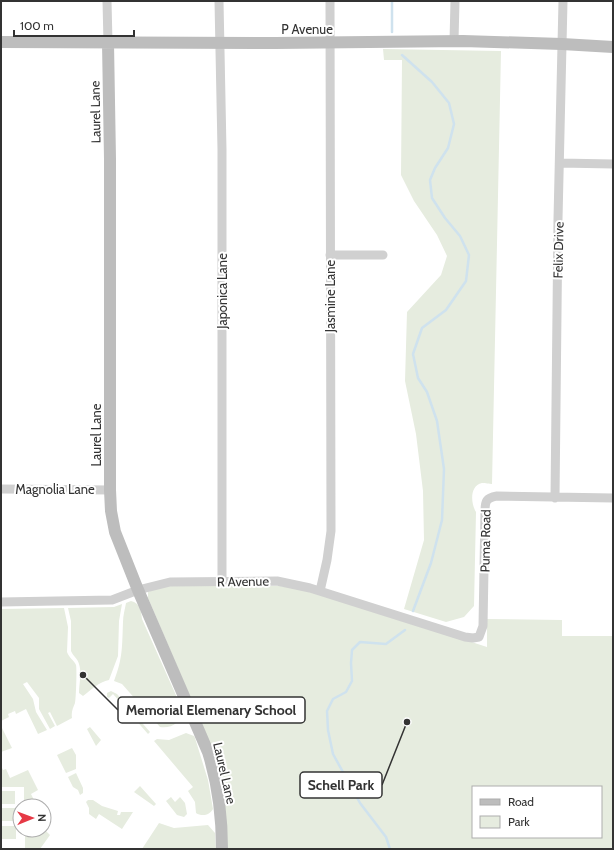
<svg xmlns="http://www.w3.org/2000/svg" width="614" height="850" font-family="Cabin,sans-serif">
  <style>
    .green { fill: #e6ecdf; fill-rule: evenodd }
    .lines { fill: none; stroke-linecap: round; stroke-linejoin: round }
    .stream { stroke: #cfe2ee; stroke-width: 2.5 }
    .street { stroke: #d0d0d0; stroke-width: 9 }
    .secondary { stroke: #bdbdbd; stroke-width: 12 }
    .labels { text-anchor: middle; stroke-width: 4; stroke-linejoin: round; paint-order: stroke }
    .street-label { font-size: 13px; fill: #333; stroke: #fff }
    .leader { fill: none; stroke: #333; stroke-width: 1.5 }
    .callout-dot { fill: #333; stroke: #fff; stroke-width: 1.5 }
    .callout { fill: #fff; stroke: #333; stroke-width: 1.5 }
    .callout-label { font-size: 14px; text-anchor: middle; font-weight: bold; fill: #333 }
  </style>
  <rect width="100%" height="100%" fill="#fff"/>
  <!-- green -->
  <path class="green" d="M383,49L501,51L492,484C490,484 485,483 482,483C469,486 471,504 476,512L474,606L464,617L446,622L404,609L424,540L423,491L416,434L405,381L407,312L441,275L447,256L437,235L414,201L401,175L402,60H384Z
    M162,586H280L313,591L487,647V619L562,620V636H613V849H227L209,741L148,598V592ZM473,787H601V837H473Z
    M131,601C140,603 141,611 142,619L183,711C182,722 171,729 160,727L122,684L114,681C123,658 122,646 123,622C123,615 125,609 126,603Z
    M122,604L119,621L118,656L109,680C99,682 91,690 83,696L79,693C79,684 82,673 79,664C78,659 73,656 71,651V621L68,608L114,607Z
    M64,608L68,627L67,652C69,658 74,660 76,665C77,668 76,700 75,703C73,708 71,712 72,718L57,726L50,712L48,713L55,726L50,729L39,709V698L27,682L23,684L33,699L36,712L47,730L38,734L26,709L16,714L15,711L8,714L9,717L1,721V609Z
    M111,691L117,694L150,732L148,734L113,694L109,698L107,697V693Z
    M1,726L12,748L1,752Z
    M90,727L101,740L96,746L87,729Z
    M186,733L194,736L195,738L208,780L213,809C210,815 202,817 196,813L195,802L188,791L193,787L154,741L157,739L169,740Z
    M72,748L76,755V769L66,773L57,755Z
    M1,766L3,770L6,769L10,778L28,770L38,790L31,794L37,806H24V787H1Z
    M76,773L83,788V793L80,795L78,790L73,787L68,777Z
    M140,786L156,804L154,806L134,792Z
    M1,791H15V804H1Z
    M171,797L175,802L180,797L185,803L187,814L184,817L177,815L166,801Z
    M88,800H93L102,806L118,811L117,815H120L121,812H133L122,829L99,814L96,819L89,814V808L86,802Z
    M1,808H15V821H1Z
    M159,823L174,828L208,825L215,833L216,849H142Z
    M1,826H16V839H1Z
    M44,829L50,835L40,849H25V830Z"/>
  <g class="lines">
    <!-- stream -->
    <path class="stream" d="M392,1V32
      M402,55L432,82L449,103L454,124L448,148L435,168L430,180L432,198L445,218L460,236L469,255L466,281L446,310L422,328L413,354L418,378L427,392L437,421L444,469L442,520L431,563L413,611
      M390,849L386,837L360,803L333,754L328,730L327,711L333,699L346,692L352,681L351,663L352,650L360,642L386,644L405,630"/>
    <!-- street -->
    <path class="street" d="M107,1L108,43
      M219,1L222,150V581
      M454,41L455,1
      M560,163L613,164
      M330,255H383
      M1,489L110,490
      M555,498L558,219L563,1
      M320,591L327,560L331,531L330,1
      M1,602L112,600L138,590L170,582L277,581L310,588L465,637L473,638L479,637L483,626L485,512C485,501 486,498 497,496L613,498"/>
    <!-- secondary -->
    <path class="secondary" d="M1,42L275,43L463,41L562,44L613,47
      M108,43L110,159V490L111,511L115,532L138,590L208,752C218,784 222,816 222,849"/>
  </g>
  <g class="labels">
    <!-- street labels -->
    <g class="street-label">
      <text x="307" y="34">P Avenue</text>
      <text transform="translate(95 112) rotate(-91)" y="5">Laurel Lane</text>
      <text transform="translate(558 250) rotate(-89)" y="5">Felix Drive</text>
      <text transform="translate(222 291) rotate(-90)" y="5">Japonica Lane</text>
      <text transform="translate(330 296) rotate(-90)" y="5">Jasmine Lane</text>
      <text transform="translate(96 435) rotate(-90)" y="5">Laurel Lane</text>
      <text x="55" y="494">Magnolia Lane</text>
      <text transform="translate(485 541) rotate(-89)" y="5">Puma Road</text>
      <text transform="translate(243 581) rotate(-1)" y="5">R Avenue</text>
      <text transform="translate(225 773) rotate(77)" y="5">Laurel Lane</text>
    </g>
  </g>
  <!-- callouts -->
  <path class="leader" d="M83 675L118 710M407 722L382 785"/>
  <g class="callout-dot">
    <circle cx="83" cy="675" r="4"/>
    <circle cx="407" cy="722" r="4"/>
  </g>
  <g class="callout">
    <rect x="118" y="697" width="187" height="26" rx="4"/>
    <rect x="300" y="772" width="82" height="26" rx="4"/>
  </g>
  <g class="callout-label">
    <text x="211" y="715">Memorial Elemenary School</text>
    <text x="341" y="790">Schell Park</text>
  </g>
  <!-- border -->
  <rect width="614" height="850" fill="none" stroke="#333333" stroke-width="4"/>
  <!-- legend -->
  <rect x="472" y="786" width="130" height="52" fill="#ffffff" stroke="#adadad"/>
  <rect x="480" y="799" width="20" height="6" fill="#bdbdbd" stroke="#adadad"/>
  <text x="508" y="806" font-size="12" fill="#333333">Road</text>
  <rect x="480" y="816" width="20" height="12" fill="#e6ecdf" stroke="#adadad"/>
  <text x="508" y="826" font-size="12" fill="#333333">Park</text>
  <!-- north arrow -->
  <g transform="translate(32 818) rotate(89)"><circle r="19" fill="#ffffff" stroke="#adadad"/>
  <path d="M0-3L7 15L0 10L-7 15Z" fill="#e63946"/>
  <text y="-6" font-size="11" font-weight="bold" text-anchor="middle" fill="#333333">N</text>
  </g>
  <!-- scale -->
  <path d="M14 30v6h120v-6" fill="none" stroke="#333333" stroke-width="2"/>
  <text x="20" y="30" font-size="12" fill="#333333" stroke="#ffffff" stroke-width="3" paint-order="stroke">100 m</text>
</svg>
